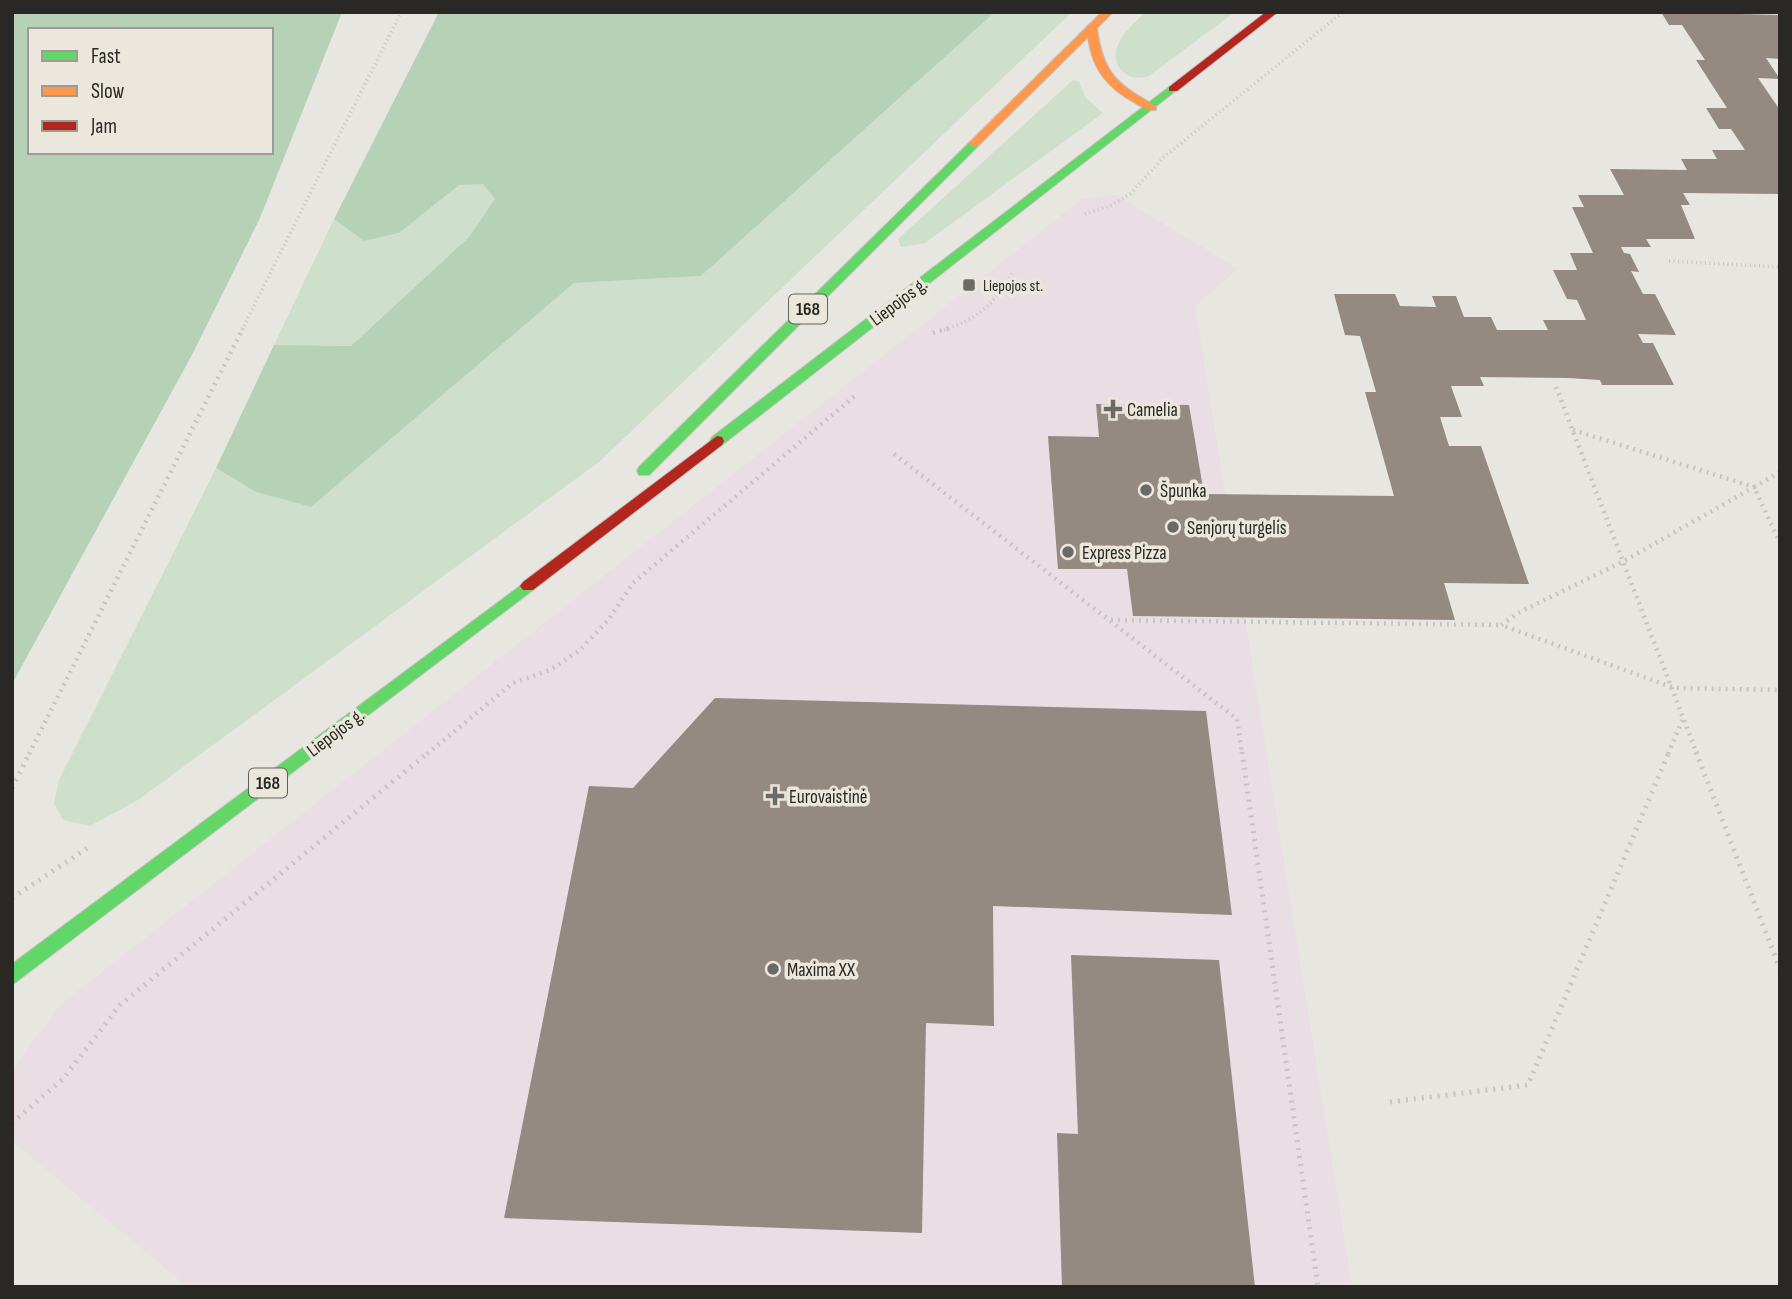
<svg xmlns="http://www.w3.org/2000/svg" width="1792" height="1299" font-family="'Sofia Sans Condensed',sans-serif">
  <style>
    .commercial { fill: #e9dee4 }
    .green { fill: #cee0cc }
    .forest { fill: #b5d1b6; fill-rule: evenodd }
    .building { fill: #948a81 }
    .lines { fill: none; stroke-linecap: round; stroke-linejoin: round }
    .fast-casing { stroke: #c4c3c0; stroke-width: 2 }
    .slow-casing { stroke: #c4c3c0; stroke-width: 2 }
    .jam-casing { stroke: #c4c3c0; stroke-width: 2 }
    .path-far2 { stroke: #c6c5c3; stroke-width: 3.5; stroke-dasharray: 1 3.5; stroke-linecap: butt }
    .path-far1 { stroke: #c6c5c3; stroke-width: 4.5; stroke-dasharray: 2 5; stroke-linecap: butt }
    .path { stroke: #c6c5c3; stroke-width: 5; stroke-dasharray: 2 6; stroke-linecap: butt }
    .fast { fill: #63d668; fill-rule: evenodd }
    .slow { fill: #ff974d; fill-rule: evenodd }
    .jam { fill: #b3261e; fill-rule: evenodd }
    .poi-dot { fill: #6c6a66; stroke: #ebe7dd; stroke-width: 2.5 }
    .labels { text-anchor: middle; stroke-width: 7; stroke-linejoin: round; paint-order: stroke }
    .far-poi-label { font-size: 16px; fill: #292824; stroke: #ebe7dd; text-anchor: start }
    .shield { fill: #ebe7dd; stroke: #63615c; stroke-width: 2 }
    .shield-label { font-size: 18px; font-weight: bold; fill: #292824 }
    .street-label { font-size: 19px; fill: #292824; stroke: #ebe7dd }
    .poi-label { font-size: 19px; fill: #292824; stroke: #ebe7dd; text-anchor: start }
  </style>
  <rect width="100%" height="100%" fill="#e8e6e0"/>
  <!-- commercial -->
  <path class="commercial" d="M1116,195L1238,269L1195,306L1352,1287H188L12,1141V1070L60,1005L1082,199Z"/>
  <!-- green -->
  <path class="green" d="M995,12H1072L599,462L138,800L90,826L63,820L54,803L59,780L216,468L256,492L311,507L574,283L701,276Z
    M1145,12H1235L1149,76C1130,83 1110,68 1117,47C1122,33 1135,23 1145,12Z
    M1073,80L1079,82L1086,98L1103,113L925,243L901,247L898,239Z
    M459,184H483L496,198L469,237L351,346L274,345L334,219L364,241L399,233Z"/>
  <!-- forest -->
  <path class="forest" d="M12,12H342L260,218L193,353L12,684ZM30,30H271V152H30Z
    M439,12H995L701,276L574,283L311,507L256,492L216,468L274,345L351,346L469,237L495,199L483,184L459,185L399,233L364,241L334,219Z"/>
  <!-- building -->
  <path class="building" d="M1661,12L1780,15V59L1766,58L1780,79L1758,78L1780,110V194L1683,193L1690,205H1681L1695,239H1646L1651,247H1621L1624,253L1630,254L1639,272L1631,271L1643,294H1655L1676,335L1638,334L1643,343H1653L1674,385H1602L1600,380L1568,378L1480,377L1484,386H1451L1462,417H1440L1449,446H1481L1529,584L1444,583L1455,620L1133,616L1127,569H1058L1048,436L1099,437L1096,404L1189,405L1204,494L1394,496L1365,392H1376L1360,336L1345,335L1334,294H1395L1400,306L1436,307L1432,296H1456L1464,317H1491L1497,330H1548L1543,320H1586L1577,300L1567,299L1553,270H1577L1570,253H1593L1572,207H1584L1578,195H1624L1610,169L1687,170L1681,159H1717L1712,150H1745L1731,129H1719L1706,108H1727L1696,60H1705L1682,25H1669Z
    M715,698L1206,711L1232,915L993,906L994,1026L926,1023L922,1233L504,1218L589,786L633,788Z
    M1071,955L1219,960L1255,1287H1062L1057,1133L1078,1134Z"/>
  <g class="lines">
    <!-- fast casing -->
    <g class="fast-casing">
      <path id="fast" d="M1169,87L1178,89L722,445H712L710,441L712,437Z
        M974,141L980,144L649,475H639L637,471L639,467L970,142Z
        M528,580L533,582L536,586L533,590L12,985V964Z"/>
    </g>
    <!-- slow casing -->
    <g class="slow-casing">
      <path id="slow" d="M1102,12H1113L1097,28C1103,74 1117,84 1156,106V110C1148,111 1142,107 1135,103C1108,88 1092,70 1088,37L978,146H970V142Z"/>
    </g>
    <!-- jam casing -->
    <g class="jam-casing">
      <path id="jam" d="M1266,12H1278L1177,91H1169V87Z
        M717,436L722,437L724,441L722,445L533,590H523L520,586L523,582Z"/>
    </g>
    <!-- path-far2 -->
    <path class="path-far2" d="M106,30L123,12
      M12,126L30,108
      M1085,214L1110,206L1130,194L1164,157L1343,12
      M1669,261L1780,267
      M242,330L401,12
      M944,330C978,319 997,302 1013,271"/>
    <!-- path-far1 -->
    <path class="path-far1" d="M933,333L950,328
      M1556,387L1697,754
      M1573,430L1754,487L1624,561L1518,613L1501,625L1674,688L1780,690
      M894,454L1237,719L1242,754
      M1780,472L1754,487L1780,543
      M1111,620L1501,625
      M29,754L243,328
      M427,754L513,683L550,670L579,651L609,619L633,583L856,395
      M1668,754L1684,716"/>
    <!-- path -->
    <path class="path" d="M1242,752L1318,1287
      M1696,752L1780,969
      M12,788L30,752
      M12,898L89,847
      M1390,1102L1528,1085L1669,752
      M12,1123L63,1079L120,1005L429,752"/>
    <!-- fast -->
    <use href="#fast" class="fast"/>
    <!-- slow -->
    <use href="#slow" class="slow"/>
    <!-- jam -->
    <use href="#jam" class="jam"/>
  </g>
  <!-- markers -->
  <g class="poi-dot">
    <rect x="962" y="278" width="14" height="14" rx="3.5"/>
    <path d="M1109.5 398.5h7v7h7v7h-7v7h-7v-7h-7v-7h7z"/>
    <circle cx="1146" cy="490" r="7"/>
    <circle cx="1173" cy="527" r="7"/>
    <circle cx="1068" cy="552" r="7"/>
    <path d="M771.5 785.5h7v7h7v7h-7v7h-7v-7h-7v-7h7z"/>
    <circle cx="773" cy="969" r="7"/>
  </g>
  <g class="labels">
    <!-- far-poi labels -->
    <g class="far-poi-label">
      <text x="983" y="291">Liepojos st.</text>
    </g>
    <!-- shield labels -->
    <g class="shield">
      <rect x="789" y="294.5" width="38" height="29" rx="5"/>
      <rect x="249" y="768.5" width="38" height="29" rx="5"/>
    </g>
    <g class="shield-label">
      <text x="808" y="315">168</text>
      <text x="268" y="789">168</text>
    </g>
    <!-- street labels -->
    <g class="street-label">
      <text transform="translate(898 301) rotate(-37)" y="7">Liepojos g.</text>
      <text transform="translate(335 732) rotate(-37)" y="7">Liepojos g.</text>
    </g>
    <!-- poi labels -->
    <g class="poi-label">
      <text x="1127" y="416">Camelia</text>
      <text x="1160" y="497">Špunka</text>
      <text x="1187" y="534">Senjorų turgelis</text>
      <text x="1082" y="559">Express Pizza</text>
      <text x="789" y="803">Eurovaistinė</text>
      <text x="787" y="976">Maxima XX</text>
    </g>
  </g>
  <!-- border -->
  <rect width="1792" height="1299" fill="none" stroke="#292824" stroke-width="28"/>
  <!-- legend -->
  <rect x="28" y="28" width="245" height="126" fill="#ebe7dd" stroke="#9d9b93" stroke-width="2"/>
  <rect x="42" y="51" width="35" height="10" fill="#63d668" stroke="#9d9b93" stroke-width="2"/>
  <text x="91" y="63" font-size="21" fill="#292824">Fast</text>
  <rect x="42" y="86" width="35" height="10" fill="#ff974d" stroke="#9d9b93" stroke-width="2"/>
  <text x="91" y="98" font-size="21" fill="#292824">Slow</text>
  <rect x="42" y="121" width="35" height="10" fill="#b3261e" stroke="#9d9b93" stroke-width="2"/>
  <text x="91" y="133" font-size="21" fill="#292824">Jam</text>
</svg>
